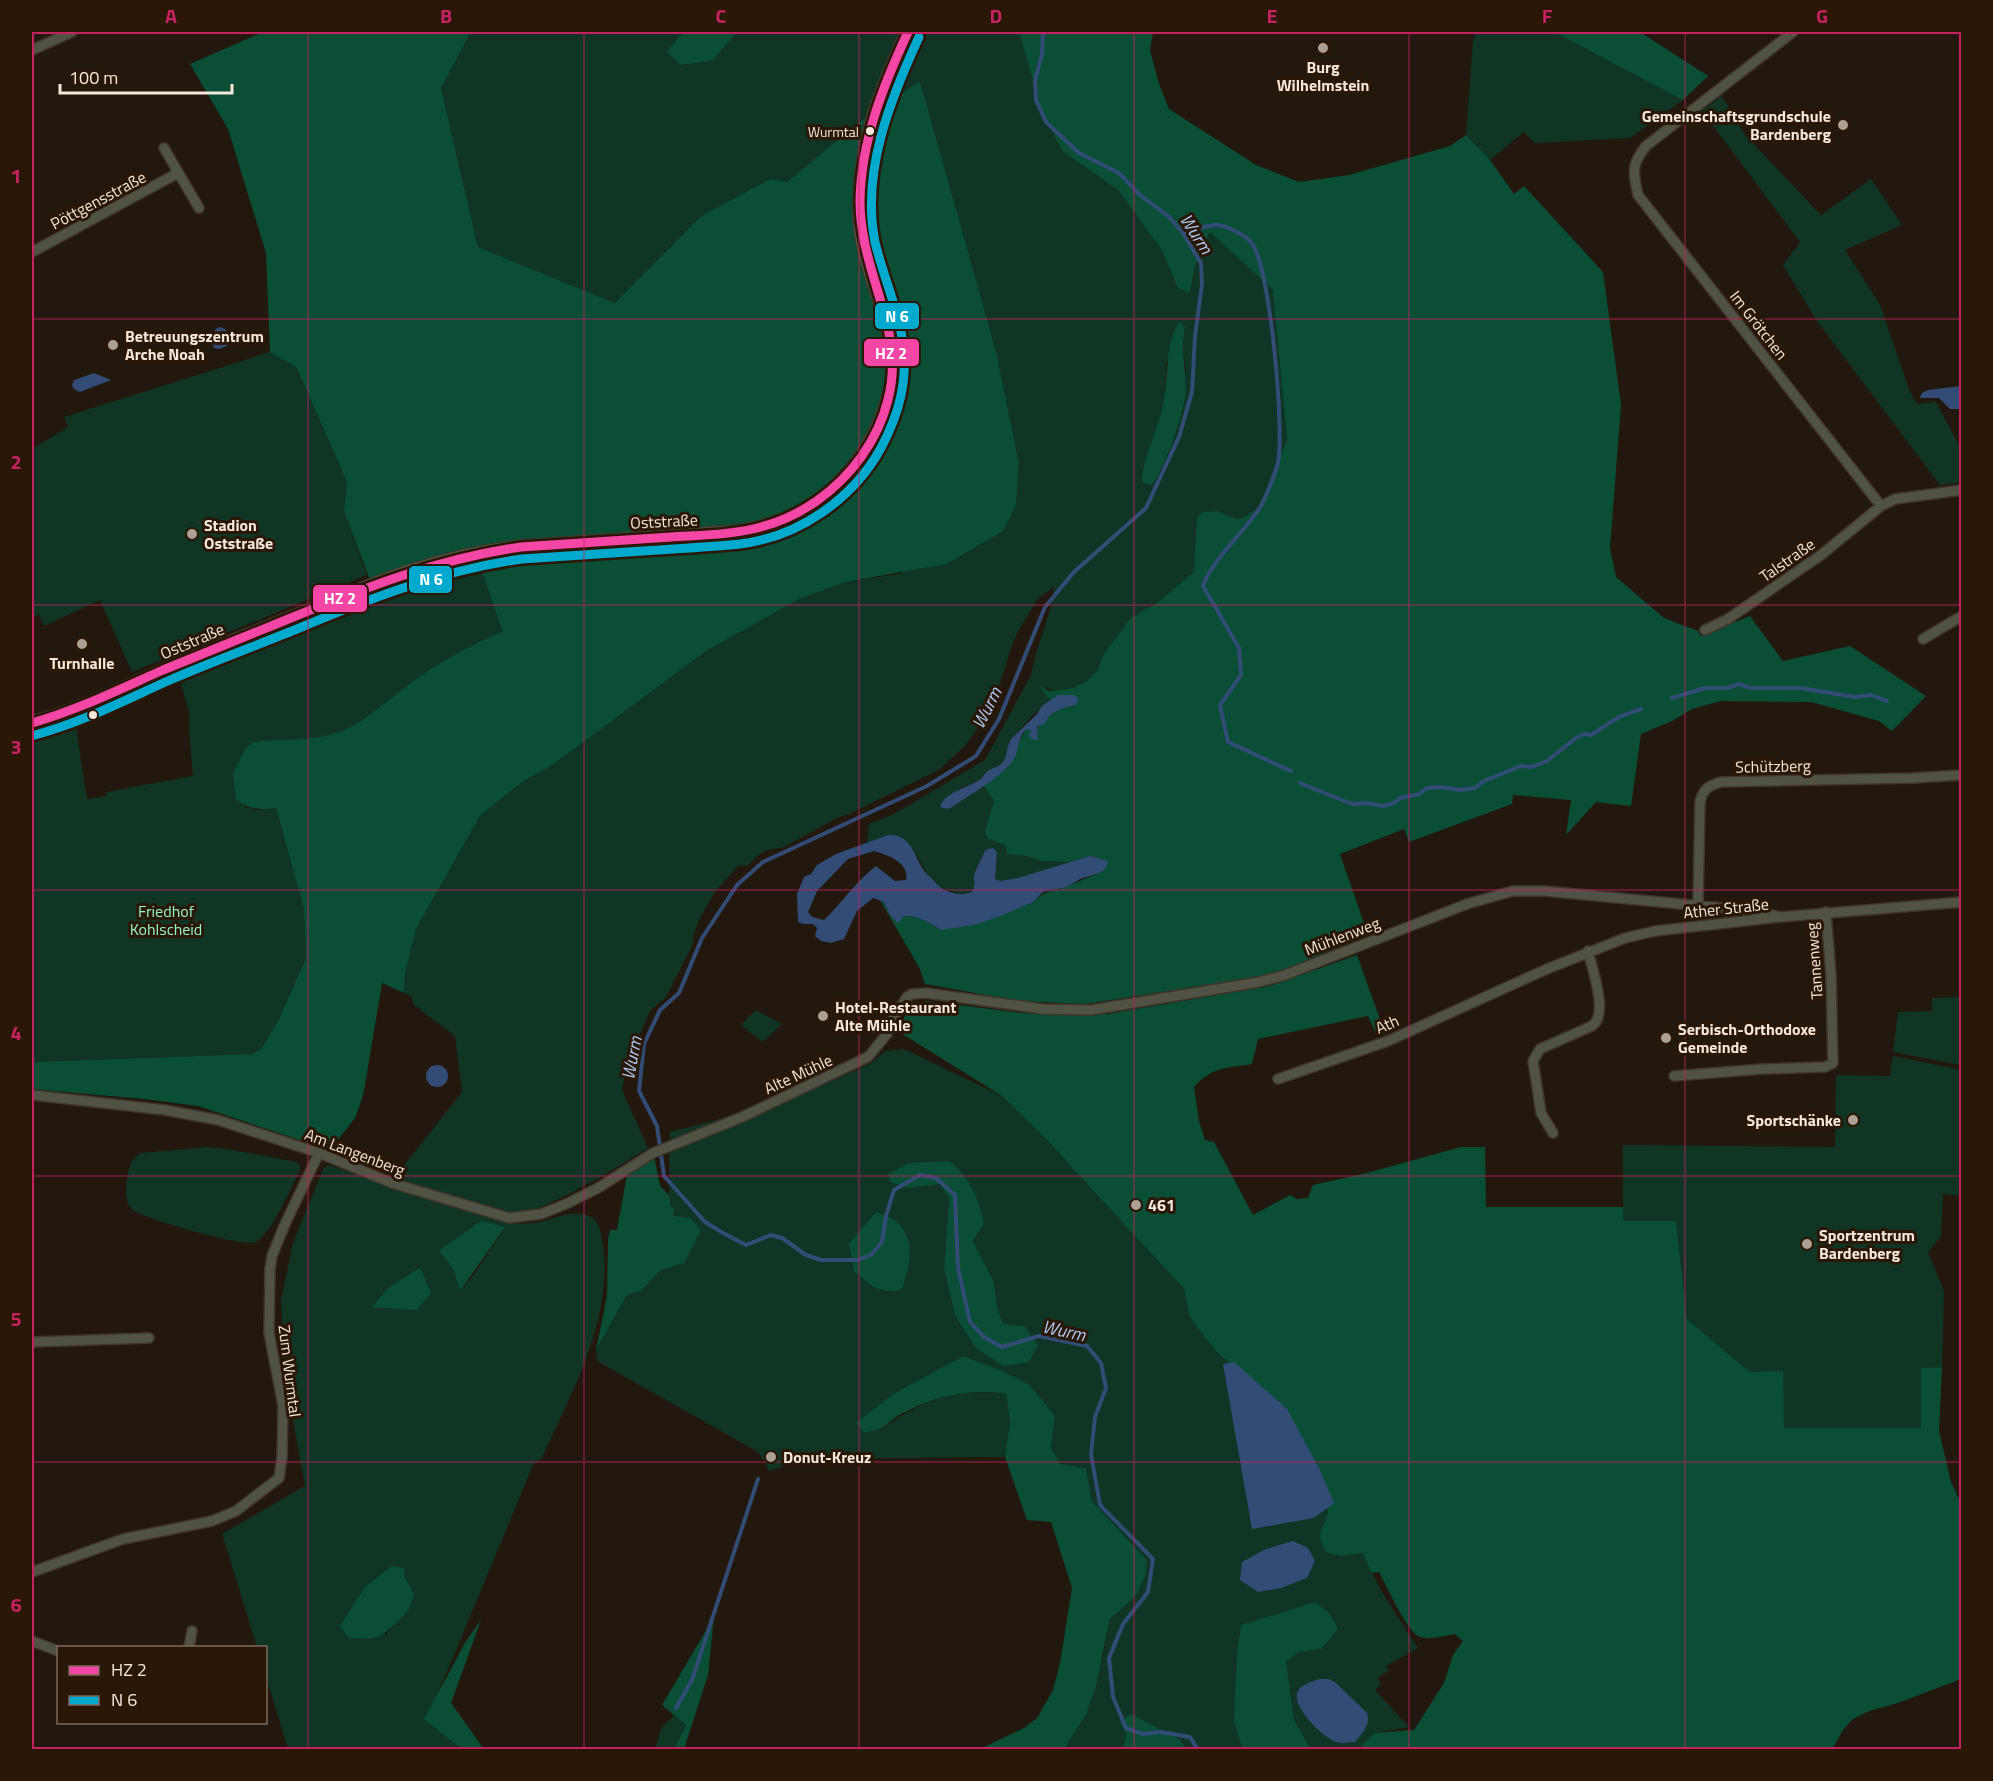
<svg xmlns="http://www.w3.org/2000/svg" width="1993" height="1781" font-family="'Titillium Web',sans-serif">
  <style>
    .green { fill: #103525; fill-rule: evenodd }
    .forest { fill: #0a4e36 }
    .water { fill: #324c75; fill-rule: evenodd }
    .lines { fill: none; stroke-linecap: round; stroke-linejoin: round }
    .stream { stroke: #324c75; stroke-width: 4 }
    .street-casing { stroke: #3f352c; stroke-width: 12 }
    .secondary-casing { stroke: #3f352c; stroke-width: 16 }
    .street { stroke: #505243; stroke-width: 9 }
    .secondary { stroke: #535443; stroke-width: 14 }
    .bus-1-casing { stroke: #2b1705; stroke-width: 14 }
    .bus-2-casing { stroke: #2b1705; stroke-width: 14 }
    .bus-1 { stroke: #f346a5; stroke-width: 9 }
    .bus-2 { stroke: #00a9ce; stroke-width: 9 }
    .grid { fill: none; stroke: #c52261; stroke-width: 1.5; stroke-opacity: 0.55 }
    .poi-dot { fill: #ac9f93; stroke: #2b1705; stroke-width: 2 }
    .bus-dot { fill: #f5e7db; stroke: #2b1705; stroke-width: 2 }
    .labels { text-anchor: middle; stroke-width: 6; stroke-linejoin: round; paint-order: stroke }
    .bus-label { font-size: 14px; fill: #f5e7db; stroke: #2b1705; text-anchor: end }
    .poi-label { font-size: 16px; font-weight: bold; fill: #f5e7db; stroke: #2b1705; text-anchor: start }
    .street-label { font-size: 16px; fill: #f5e7db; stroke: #2b1705 }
    .park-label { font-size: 16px; fill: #91f5c8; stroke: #2b1705 }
    .water-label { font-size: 18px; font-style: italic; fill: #b0ccf8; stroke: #2b1705 }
    .line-badge { stroke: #2b1705; stroke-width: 2 }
    .badge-label { font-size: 16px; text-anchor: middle; font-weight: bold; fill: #fff }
    .neatline { fill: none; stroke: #c52261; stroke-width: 2 }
    .grid-label { font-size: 20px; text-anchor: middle; font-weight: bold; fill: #c52261 }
  </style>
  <rect width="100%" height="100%" fill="#23180d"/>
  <!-- green -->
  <path class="green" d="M471,32H683L682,35L713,60L737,32H1019L1041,109L1062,151L1121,193L1161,249L1178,288L1191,292L1195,267L1210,232L1274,290L1287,440L1258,508L1244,517L1236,519L1217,511L1203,512L1197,517L1195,572L1158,602L1151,605C1137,620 1113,641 1103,656C1101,660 1101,666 1099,670C1088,687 1058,695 1041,687L1051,701C1036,709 1024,726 1011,739L1008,743L1007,756L1002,763L988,771L978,781L961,788L943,801L955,805L983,786L994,800L985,830L987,838L1006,846L1007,854L1026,856L1041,861L1070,862C1053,867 1011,886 995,880L997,852L985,850L975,871L974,888L970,893L962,895L939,887L934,879L928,876L915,852L900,837L867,843L869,824L894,814L985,760L1031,675C1036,645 1051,618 1054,586L1038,599L1018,631L1010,651L993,706L965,746L939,770L849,814L837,818L784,847L768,850L759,855L747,866L740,865L736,868L715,892L701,916L694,933L692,946L666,997L650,1011L626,1068L622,1090L648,1148L601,1177L559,1199L536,1209L510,1212L394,1178L462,1092L455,1036L414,1005L411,996L404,993L405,974L416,929L480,816L522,782L554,764L706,651L801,598L846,582L899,574L1016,505L1019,463L996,351L920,81L862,120L787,182L700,217L615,303L478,247L441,88ZM1185,327L1183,349L1186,370L1169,451L1160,473L1150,447L1159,425L1165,399L1166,364Z
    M1477,32H1554L1683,100L1630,138L1535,143L1524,132L1490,160L1466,135L1473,40Z
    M1722,96L1745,135L1821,215L1871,179L1902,225L1845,250L1880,305L1910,392L1917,404L1936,402L1961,449V482L1940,485L1817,321L1783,265L1800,242L1702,111Z
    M270,352L295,366L347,482L344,511L367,575L132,672L100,600L44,626L39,614L32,618V449L68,427L64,417Z
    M481,569L504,632C472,643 431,668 404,688C383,703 364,723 340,732C312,742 282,738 253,742L245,750L233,773L245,807L257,810L276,808L304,909L306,958L279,1019L262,1048L253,1054L32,1062V738L75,721L87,799L107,796L106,792L193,776L189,730V711L179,678L376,596L450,574Z
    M1961,997V1065L1893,1052L1898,1012L1932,1011V998Z
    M756,1010L782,1024L763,1042L741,1025Z
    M904,1049L1002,1096L1046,1139L1144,1244L1184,1290L1189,1316L1266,1394L1308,1453L1328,1512C1322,1532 1314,1534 1327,1553L1341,1556L1363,1553C1377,1588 1398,1617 1418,1648L1386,1666L1389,1671L1378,1677L1381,1685L1375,1690L1409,1727L1374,1733L1359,1749H1311L1294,1720L1286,1661L1300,1652L1321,1649L1315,1602L1241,1625L1237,1650L1235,1720L1242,1749H1187L1180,1740L1126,1733L1123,1747L1125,1749H1067V1744L1086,1715L1104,1653L1110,1619L1136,1596L1147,1560L1092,1501L1086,1468L1061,1464L1051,1448L1055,1416L1029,1384L1000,1370L964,1356L946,1366L879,1431C919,1401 956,1387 1006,1394L1010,1422L1005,1457L808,1459L768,1471L767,1466L758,1452L597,1361L596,1350L627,1295L641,1291L661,1270L684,1263L669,1195L670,1132L782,1103L870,1064L885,1051ZM940,1184L984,1223L973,1241L994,1282L997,1306L1003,1324L1024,1326L975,1347L944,1268L949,1199ZM876,1212L891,1293C864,1288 859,1266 849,1244Z
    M1893,1056L1961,1070V1196L1943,1194L1941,1236L1928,1252L1944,1291L1942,1367L1921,1368V1428H1783L1750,1372L1687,1319L1676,1221H1623V1145L1835,1147L1836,1075L1890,1076Z
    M207,1147L228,1149L297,1162L301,1168C293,1184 270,1236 256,1242C245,1248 145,1219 133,1210C124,1202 126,1191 127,1180C128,1169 131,1158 141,1153Z
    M328,1165L508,1224C519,1223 530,1224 540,1222C557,1218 572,1209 589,1216C600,1221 601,1233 603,1244C613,1319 572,1392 542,1458L533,1465L437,1696L425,1718L462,1749H288L266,1676V1648L257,1647L222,1534L305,1486L286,1381L281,1300L293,1243L323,1169ZM505,1227L475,1273L460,1291L453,1269L439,1251ZM419,1267L431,1293L372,1307L388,1288ZM392,1566L404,1568L405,1578L397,1621L385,1635L382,1575Z
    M674,1715L686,1725L674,1749L655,1750L661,1728Z"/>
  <!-- forest -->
  <path class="forest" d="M263,32H471L441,88L478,247L615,303L700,217L770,179L787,182L862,120L920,81L996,351L1019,463L1016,505L1003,531L946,564L846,582L801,598L706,651L554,764L522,782L480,816L416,929L405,974L404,993L382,983L363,1096L355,1118L333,1146L306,1142L198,1106L144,1099L32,1089V1062L253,1054L262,1048L279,1019L306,958L304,909L276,808C259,810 249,810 236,799L233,773L245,749L253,742C282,738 311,742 339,732C364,723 383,703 404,688C430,668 472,643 503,632L481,569L450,574L376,596L344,511L347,482L296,367L270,352L266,253L228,129L190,64Z
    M683,32H737L713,60L681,65L667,52Z
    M1019,32H1153L1150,50L1159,84L1169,109L1256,165L1299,182L1349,175L1450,146L1466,135L1490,160L1514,194L1524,186L1603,272L1621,405L1610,548L1616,577L1664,618L1698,631L1701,636L1750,616L1783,661L1850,646L1926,696L1892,731L1879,721L1811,702L1721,701L1692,709L1672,721L1641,734L1631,806L1596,802L1566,835L1571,800L1513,795L1512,804L1409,842L1404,829L1340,854L1368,935L1283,970L1256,977L1086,1004L1019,1001L925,984L920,969L880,900L884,902L890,915L918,917L941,930L1033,902C1048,888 1051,893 1068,886C1078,882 1088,877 1099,873L1090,856L1070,862L1041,861L1026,856L1007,854L1006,846L987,838L985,830L994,801L983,785L1007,768L1025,730H1031V732L1058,709L1076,705L1051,701L1039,686L1049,691L1059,690L1072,688L1087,681L1098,670L1102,657L1130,619L1158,602L1194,572L1197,517L1203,512L1217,511L1236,519L1244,517L1258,508L1287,440L1273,290L1210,232L1195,267L1190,293L1178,288L1161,249L1119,191L1062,151L1041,109Z
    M1554,32H1640L1708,76L1683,100Z
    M1179,322L1185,327C1184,335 1183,343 1183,350C1184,366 1187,382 1185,397C1180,423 1167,463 1152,485L1142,482C1143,454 1160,428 1164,400C1169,373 1164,348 1179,322Z
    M1357,955L1385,1033L1377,1036L1368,1016L1258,1039L1252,1064C1227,1068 1212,1067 1194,1087L1199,1121L1205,1140L1214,1142L1253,1215L1290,1195L1297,1199L1308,1198L1313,1185L1367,1173L1461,1147H1485L1486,1207H1623V1221H1676L1687,1319L1750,1372L1783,1371L1784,1428H1921V1368L1942,1367L1939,1431L1951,1482L1961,1503V1679L1898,1703L1869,1711L1853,1719L1843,1730L1832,1749H1359L1374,1733L1414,1730L1444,1683L1453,1655L1463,1641L1455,1634C1444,1636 1428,1641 1418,1636C1406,1629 1386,1585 1379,1572L1371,1573L1363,1553L1341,1556L1327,1553C1314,1534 1322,1532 1328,1512L1308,1453L1266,1394L1216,1351L1189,1316L1184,1289L1046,1139L1002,1096L896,1030L909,1010L926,1001L1023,1013L1063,1015L1107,1014L1270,986Z
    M654,1156L660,1186L669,1195L671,1207L674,1208L673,1216L690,1218L701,1230L684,1263L661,1270L641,1291L627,1295L596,1350L607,1296L608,1240L610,1230H617L627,1175Z
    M950,1161C971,1181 977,1195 984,1223L973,1241L994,1282L997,1306L1003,1324L1024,1326L1038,1345L1029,1362L1003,1366L975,1347L955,1315L944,1268L949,1199L940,1184L908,1188L891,1182L888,1174L909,1163Z
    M876,1212C883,1215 892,1217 897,1222C917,1241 909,1266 902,1289C881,1297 870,1284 854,1271L849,1243Z
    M481,1221L505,1227L460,1291L453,1269L439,1251Z
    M420,1267L431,1293L417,1310L372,1307L388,1288Z
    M964,1356L1000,1370L1029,1384L1055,1416L1051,1448L1061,1464L1086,1468L1092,1501L1147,1560L1146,1573L1136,1596L1110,1619L1096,1686L1086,1715L1067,1744V1749H980L1024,1728L1037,1718L1053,1690L1060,1663L1072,1588L1051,1522L1027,1520L1005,1457L1010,1422L1006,1394C971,1388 936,1396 905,1412C885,1421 889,1430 864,1432L856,1423L895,1393Z
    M392,1566L404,1568L405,1578L414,1594C410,1610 408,1611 397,1622C378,1641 374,1639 348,1638L340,1626L365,1587Z
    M1315,1602L1329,1613L1338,1629L1321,1649L1300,1652L1286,1661L1294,1720L1311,1749H1242L1234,1720L1237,1650L1241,1625Z
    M714,1617L708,1675L684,1749H674L686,1725L662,1705Z
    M481,1620L451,1703L484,1749H462L424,1719L466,1641Z
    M1131,1714L1180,1740L1187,1749H1125L1123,1748L1126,1733L1120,1722Z"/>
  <!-- water -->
  <path class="water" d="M219,327C229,328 231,337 227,346L219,349L214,348C211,340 211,331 219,327Z
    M94,373L111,380L80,392L74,389L72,385L74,380Z
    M1961,386V409H1950L1939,398H1920L1922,393L1928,390Z
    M1058,695H1074L1079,700L1076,705C1063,708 1050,710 1045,724L1037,726L1038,740L1032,739L1029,736L1031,730H1025C1018,739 1019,748 1015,757C1006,775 972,793 955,805L948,809L940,807C944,793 966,788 978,781C982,779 984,774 988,771C992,768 997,767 1001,764C1009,758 1005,747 1011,739L1036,715L1042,706Z
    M888,835C915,833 915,865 929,876C933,879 935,882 939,886C945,892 967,899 973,890C975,886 974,880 974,876C976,867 982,859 985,850L993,848L997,852L995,879L1000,881L1018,878L1090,856L1108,861L1106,868L1099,873L1080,879L1067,887L1043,892L1033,902L1003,915L978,924L941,930C929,923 919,915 904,916L898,923L890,915L884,902L873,898L857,911L844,939L831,943L821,941L815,936L817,928L813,924H804L798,922L797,894L804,877L811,874L817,865L836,854ZM874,851C888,855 910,863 906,880L895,881L876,866C856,881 842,903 824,920L812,917L808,912L817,891L848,859Z
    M426 1076a11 11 0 1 1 22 0a11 11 0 1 1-22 0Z
    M1234,1362L1287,1409L1320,1470L1334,1503L1314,1518L1252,1529L1223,1364Z
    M1293,1541L1308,1548L1315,1561L1307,1578L1281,1588L1258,1592L1240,1580L1242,1562L1266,1549Z
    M1319,1679H1329L1336,1683L1367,1713C1371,1725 1362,1733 1355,1742C1349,1742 1341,1744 1336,1742C1323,1737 1290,1706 1298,1691C1302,1684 1312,1682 1319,1679Z"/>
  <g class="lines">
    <!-- stream -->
    <path class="stream" d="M1043,32L1042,54L1035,81L1036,100L1046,122L1079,153L1119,173L1140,195L1168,216L1183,233L1201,263L1202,284L1195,336L1192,392L1179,437L1146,508L1074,572L1045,607L999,719L976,756L927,786L763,862L737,885L702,938L679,993L660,1010L644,1044L639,1091L657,1126L664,1176L705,1222L723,1233L746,1245L771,1235L782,1238L806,1255L821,1260H858L871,1255L882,1242L886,1216L894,1190L920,1175L936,1178L955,1195L958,1268L970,1322L984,1337L1002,1347L1039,1336L1087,1346L1101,1363L1106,1388L1095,1417L1091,1454L1100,1505L1153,1559L1148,1592L1123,1624L1109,1658L1113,1697L1126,1728L1143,1734L1161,1732L1190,1737L1198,1750
      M1183,233C1193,230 1204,226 1215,225C1225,224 1244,235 1251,242C1270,262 1286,439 1277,467C1272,480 1267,497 1259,509C1242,535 1214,557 1203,586L1239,648L1241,675L1220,705L1228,742L1291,771
      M1672,698L1705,688H1728L1739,684L1750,688H1800L1855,697L1871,695L1887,701
      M1300,783L1352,804L1367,803L1383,806L1394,803L1400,798L1419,794L1427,788L1441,787L1460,790L1475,788L1484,781L1521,766L1532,767L1547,761L1576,738L1584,734L1591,735L1619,717L1641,709
      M676,1708L692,1680L758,1479"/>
    <!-- street casing -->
    <g class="street-casing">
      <path id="street" d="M1793,32L1646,146C1631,165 1633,172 1638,195L1881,506
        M32,50L72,32
        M164,148L199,208
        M32,252L178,173
        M1705,630L1728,619L1821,555L1881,506L1895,499L1962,490
        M1923,639L1962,616
        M1698,906L1700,802C1703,789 1708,786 1721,782L1913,778L1962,775
        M1674,1076L1762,1069L1825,1067L1833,1063L1831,976L1826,912
        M1278,1079L1388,1041L1547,969L1625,938L1655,931L1780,917L1962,902
        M32,1095L165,1110L218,1120L319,1153L392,1183L509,1218L541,1214L566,1204L598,1188L653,1153L742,1117L868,1057L887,1034L894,1017L907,997L912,994L926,993L1043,1009L1091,1010L1259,982L1285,975L1467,904L1513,891H1544L1755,911L1780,917
        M1553,1133L1541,1113L1533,1061L1540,1049L1592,1026C1609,1014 1592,969 1588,951
        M32,1342L149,1338
        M32,1572L123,1539L212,1521L236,1511L279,1478L282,1457L283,1406L269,1333L270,1269L272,1256L285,1224L319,1153
        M32,1641L58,1651
        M189,1648L192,1631"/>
    </g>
    <!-- secondary casing -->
    <g class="secondary-casing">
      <path id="secondary" d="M32,723C77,712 120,690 162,671C208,651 255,633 301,614C376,583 439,556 521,547L739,532C762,528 783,522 803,510C846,487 876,443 889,397C895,379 893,356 890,338C883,301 865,266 861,228C855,155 878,96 908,32"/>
    </g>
    <!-- street -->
    <use href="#street" class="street"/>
    <!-- secondary -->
    <use href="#secondary" class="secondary"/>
    <!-- bus-1 casing -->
    <g class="bus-1-casing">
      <path id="bus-1" d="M32,723C78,710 120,689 163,670C204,653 245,637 286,620C364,588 437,559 521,547C571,544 621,540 671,537C701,535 732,535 761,527C841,506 906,423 890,338C881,292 860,250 860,201C861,141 883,86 908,32"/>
    </g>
    <!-- bus-2 casing -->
    <g class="bus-2-casing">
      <path id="bus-2" d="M35,735C83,722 125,700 170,680C212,662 255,646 297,629C371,598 443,570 522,559C568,556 613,553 658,550C685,548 713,547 740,544C799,537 853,499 881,448C899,414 908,381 903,343C898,308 883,276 875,242C861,172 890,100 919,37"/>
    </g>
    <!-- bus-1 -->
    <use href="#bus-1" class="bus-1"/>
    <!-- bus-2 -->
    <use href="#bus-2" class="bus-2"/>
  </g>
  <!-- grid -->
  <path class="grid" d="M308,32V1750M584,32V1750M859,32V1750M1134,32V1750M1409,32V1750M1685,32V1750M32,319H1962M32,605H1962M32,890H1962M32,1176H1962M32,1462H1962"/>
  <!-- markers -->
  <g class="poi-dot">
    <circle cx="1323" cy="48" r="6"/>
    <circle cx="1843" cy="125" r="6"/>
    <circle cx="113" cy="345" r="6"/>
    <circle cx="192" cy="534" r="6"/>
    <circle cx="82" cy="644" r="6"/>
    <circle cx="823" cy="1016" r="6"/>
    <circle cx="1666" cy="1038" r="6"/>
    <circle cx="1853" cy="1120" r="6"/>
    <circle cx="1136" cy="1205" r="6"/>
    <circle cx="1807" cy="1244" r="6"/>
    <circle cx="771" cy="1457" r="6"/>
  </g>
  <g class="bus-dot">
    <circle cx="870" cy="131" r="5"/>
    <circle cx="93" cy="715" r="5"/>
  </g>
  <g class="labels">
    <!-- bus labels -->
    <g class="bus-label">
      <text x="859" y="137">Wurmtal</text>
    </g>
    <!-- poi labels -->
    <g class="poi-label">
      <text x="1323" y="73" text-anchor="middle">Burg<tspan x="1323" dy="18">Wilhelmstein</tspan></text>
      <text x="1831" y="122" text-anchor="end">Gemeinschaftsgrundschule<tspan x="1831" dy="18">Bardenberg</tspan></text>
      <text x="125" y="342">Betreuungszentrum<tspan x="125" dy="18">Arche Noah</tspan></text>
      <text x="204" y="531">Stadion<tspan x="204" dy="18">Oststraße</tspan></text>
      <text x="82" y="669" text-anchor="middle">Turnhalle</text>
      <text x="835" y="1013">Hotel-Restaurant<tspan x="835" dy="18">Alte Mühle</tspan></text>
      <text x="1678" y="1035">Serbisch-Orthodoxe<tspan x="1678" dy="18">Gemeinde</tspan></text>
      <text x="1841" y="1126" text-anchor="end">Sportschänke</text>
      <text x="1148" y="1211">461</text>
      <text x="1819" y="1241">Sportzentrum<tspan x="1819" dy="18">Bardenberg</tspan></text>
      <text x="783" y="1463">Donut-Kreuz</text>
    </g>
    <!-- street labels -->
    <g class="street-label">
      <text transform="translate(98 200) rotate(-28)" y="6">Pöttgensstraße</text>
      <text transform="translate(1759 325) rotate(52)" y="6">Im Grötchen</text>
      <text transform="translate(664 521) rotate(-3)" y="6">Oststraße</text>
      <text transform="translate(1787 560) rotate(-35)" y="6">Talstraße</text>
      <text transform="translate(192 641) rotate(-23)" y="6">Oststraße</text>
      <text transform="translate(1773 766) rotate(-1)" y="6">Schützberg</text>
      <text transform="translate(1726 908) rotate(-6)" y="6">Ather Straße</text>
      <text transform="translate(1342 936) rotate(-21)" y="6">Mühlenweg</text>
      <text transform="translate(1814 961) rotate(-94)" y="6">Tannenweg</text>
      <text transform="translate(1387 1024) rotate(-23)" y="6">Ath</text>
      <text transform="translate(798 1074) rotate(-25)" y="6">Alte Mühle</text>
      <text transform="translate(355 1152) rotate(21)" y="6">Am Langenberg</text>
      <text transform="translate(290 1371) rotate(83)" y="6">Zum Wurmtal</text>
    </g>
    <!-- park labels -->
    <g class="park-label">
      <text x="166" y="917">Friedhof<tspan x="166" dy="18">Kohlscheid</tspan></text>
    </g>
    <!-- water labels -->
    <g class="water-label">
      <text transform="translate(1196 234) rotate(57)" y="6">Wurm</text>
      <text transform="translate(987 708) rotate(-63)" y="6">Wurm</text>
      <text transform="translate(632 1058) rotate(-79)" y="6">Wurm</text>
      <text transform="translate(1064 1331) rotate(12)" y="6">Wurm</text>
    </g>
  </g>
  <g class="line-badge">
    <rect x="874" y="302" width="46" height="28" rx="6" fill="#00a9ce"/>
    <rect x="863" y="338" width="57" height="29" rx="6" fill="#f346a5"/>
    <rect x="408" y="565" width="45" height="29" rx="6" fill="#00a9ce"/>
    <rect x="312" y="584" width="56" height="29" rx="6" fill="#f346a5"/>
  </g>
  <g class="badge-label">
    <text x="897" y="322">N 6</text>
    <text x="891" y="359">HZ 2</text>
    <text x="431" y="585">N 6</text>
    <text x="340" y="604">HZ 2</text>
  </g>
  <!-- border -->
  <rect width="1993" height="1781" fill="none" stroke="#2b1705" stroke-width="66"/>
  <!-- legend -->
  <rect x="57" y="1646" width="210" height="78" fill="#2b1705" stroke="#7c6a5b" stroke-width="1.5"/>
  <rect x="69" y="1666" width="30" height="9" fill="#f346a5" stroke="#7c6a5b" stroke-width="1.5"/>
  <text x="111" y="1676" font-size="18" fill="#f5e7db">HZ 2</text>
  <rect x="69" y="1696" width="30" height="9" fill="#00a9ce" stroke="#7c6a5b" stroke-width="1.5"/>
  <text x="111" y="1706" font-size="18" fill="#f5e7db">N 6</text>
  <!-- scale -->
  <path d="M60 84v9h172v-9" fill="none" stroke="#f5e7db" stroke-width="3"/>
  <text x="69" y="84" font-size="18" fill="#f5e7db" stroke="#2b1705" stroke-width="4.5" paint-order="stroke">100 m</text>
  <rect x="33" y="33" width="1927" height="1715" class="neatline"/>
  <g class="grid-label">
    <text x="171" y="23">A</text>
    <text x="446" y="23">B</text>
    <text x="721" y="23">C</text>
    <text x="996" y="23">D</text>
    <text x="1272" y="23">E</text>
    <text x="1547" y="23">F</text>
    <text x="1822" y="23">G</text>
    <text x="16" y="183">1</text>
    <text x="16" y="469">2</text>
    <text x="16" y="754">3</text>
    <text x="16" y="1040">4</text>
    <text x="16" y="1326">5</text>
    <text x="16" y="1612">6</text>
  </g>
</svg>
